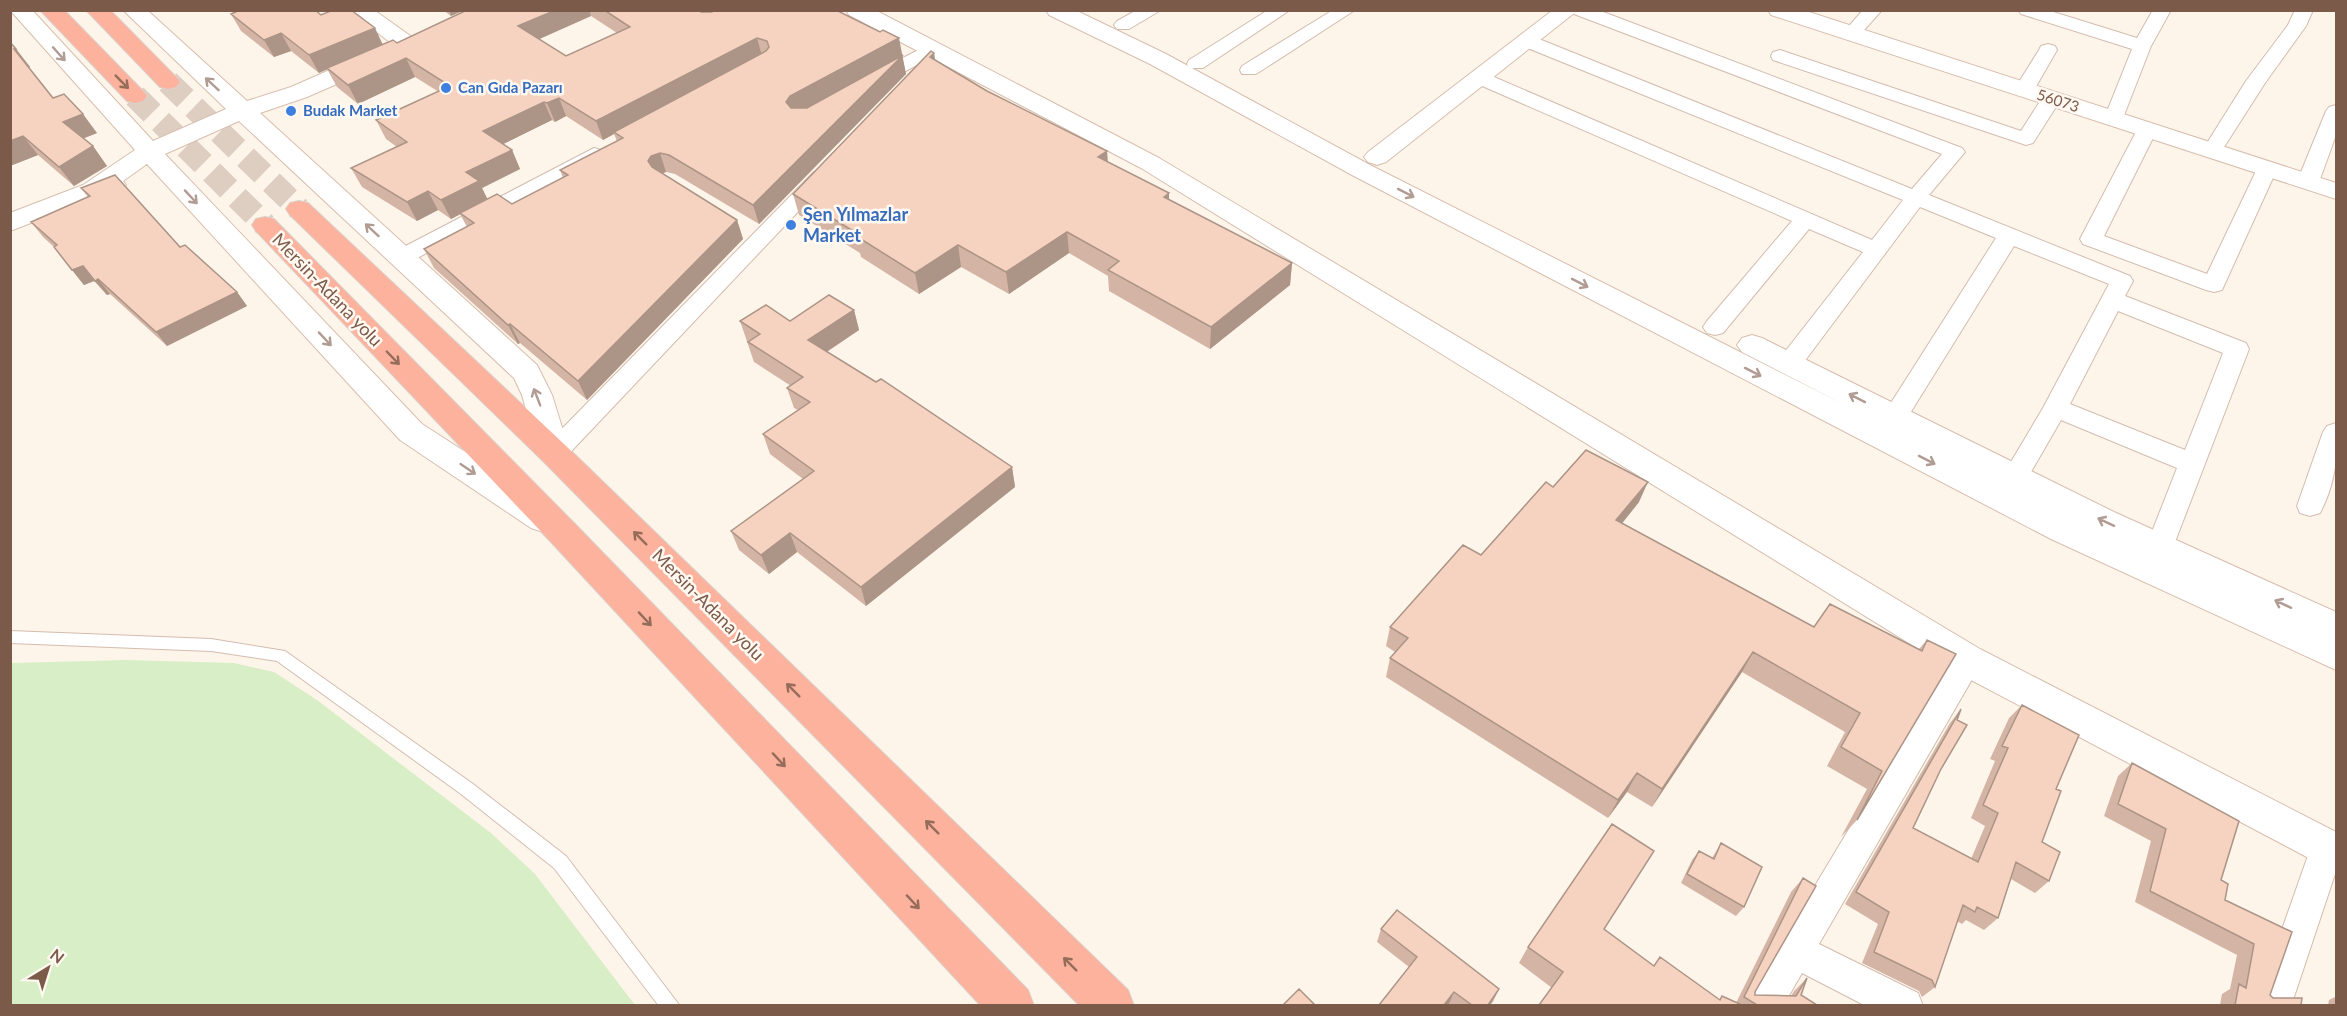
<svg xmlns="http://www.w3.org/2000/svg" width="2347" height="1016" font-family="Lato,sans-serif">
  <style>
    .green { fill: #d8eec6 }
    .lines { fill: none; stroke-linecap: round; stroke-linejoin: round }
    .highway-tunnel { stroke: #decec2; stroke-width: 24; stroke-dasharray: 24 12; stroke-linecap: butt }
    .lane-casing { stroke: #d3bcae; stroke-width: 2 }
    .street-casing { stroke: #d3bcae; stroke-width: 2 }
    .secondary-casing { stroke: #d8bead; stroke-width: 2 }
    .highway-casing { stroke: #dad1cc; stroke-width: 2 }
    .lane { fill: #fff; fill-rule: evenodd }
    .street { fill: #fff; fill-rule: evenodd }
    .secondary { fill: #fff; fill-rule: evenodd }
    .highway { fill: #fcb29d; fill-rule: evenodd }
    .wall { fill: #d4b5a5; fill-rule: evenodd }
    .shaded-wall { fill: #ac9486 }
    .building { fill: #f6d3c0; stroke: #ac9486; stroke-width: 1.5 }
    .oneway { stroke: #b09c92 }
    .oneway2 { stroke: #966c5b }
    .shop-dot { fill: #3f7fe0; stroke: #fff9f2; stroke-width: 2 }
    .labels { text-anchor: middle; stroke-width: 5; stroke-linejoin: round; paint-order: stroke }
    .far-shop-label { font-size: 15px; font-weight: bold; fill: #366cbe; stroke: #fff9f2; text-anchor: start }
    .far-street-label { font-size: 15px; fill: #7c5a4a; stroke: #fff9f2 }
    .shop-label { font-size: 18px; font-weight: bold; fill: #366cbe; stroke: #fff9f2; text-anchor: start }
    .street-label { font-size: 18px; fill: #7c5a4a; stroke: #fff9f2 }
  </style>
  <rect width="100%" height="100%" fill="#fef5ea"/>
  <!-- green -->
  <path class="green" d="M127,660L234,663L274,672L317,700L491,833L535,874L635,1005H11V663Z"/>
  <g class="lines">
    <!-- highway-tunnel -->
    <path class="highway-tunnel" d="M168,82L299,209
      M135,96L265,225"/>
    <!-- lane casing -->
    <g class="lane-casing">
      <path id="lane" d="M10,631L211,639L285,651L473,784L566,856L680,1006H659L554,868L461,794L277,661L211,651L10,643Z"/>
    </g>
    <!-- street casing -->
    <g class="street-casing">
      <path id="street" d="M1137,10H1161L1129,29H1117L1114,25L1117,21Z
        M1268,10H1290L1203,68H1189L1187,64L1189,60Z
        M1333,10H1355L1256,74H1242L1240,70L1242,66Z
        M1571,10H1598L1962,148L1965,152L1929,195L2130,276L2133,281L2125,296L2246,343L2249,349L2170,555L2160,558L2150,555L2146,547L2177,468L2061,420L2024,484L2015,487L2006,484L2002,477L2043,408L2109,284L2014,246L1904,423L1895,426L1886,423L1882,417L1996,238L1920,207L1798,370L1789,372L1780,370L1777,364L1780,358L1863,252L1809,229L1723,333L1715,335L1707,333L1703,327L1707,321L1792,221L1473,82L1470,78L1473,74H1487L1872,240L1903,200L1520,45L1518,41L1520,37H1534L1912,189L1942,154L1574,14ZM2118,311L2223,353L2185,450L2070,404Z
        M1863,10H1882L1857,38H1845L1842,34Z
        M2018,10H2047L2137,38L2153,10H2171L2151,46L2121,123H2107L2104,119L2132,49L2021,14Z
        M2295,10H2313L2306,26L2265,83L2219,155H2205L2202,151L2246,81L2288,25Z
        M930,44L937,46L939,50L937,54L880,85H866L863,81L866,77Z
        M2048,44L2055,46L2057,50L2034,90L2031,94H2017L2014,90L2039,50L2041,46Z
        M1780,50L2021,131L2044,95H2058L2061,99L2033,143L2026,145L1773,60L1771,56L1773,52Z
        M2336,105V135L2319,182L2315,186L2308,188L2301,186L2297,182L2326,111L2329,107Z
        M2147,124L2154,126L2157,130L2104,236L2207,274L2257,169L2260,165L2267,163L2274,165L2277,169L2222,290L2214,292L2206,290L2083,244L2080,239L2137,130L2140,126Z
        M594,148L601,150L604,154L601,158L410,262L402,264L394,262L391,257L394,252Z
        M821,170L828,172L831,176L828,180L563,460L554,462L545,460L541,453L545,446L814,172Z
        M2336,423C2339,454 2335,485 2320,513L2310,516L2300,513L2297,506L2323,432L2327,426Z
        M1967,648L1978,651L1982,660L1978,669L1819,944L1918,993L1923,1006H1866L1802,973L1783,1006H1745L1783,939L1956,651Z
        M2328,832L2336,835V871L2291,1006H2255L2311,847L2316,836Z"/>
    </g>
    <!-- secondary casing -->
    <g class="secondary-casing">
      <path id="secondary" d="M10,10H32L153,141L226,109L123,10H147L247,101L291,87L364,55L372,53L380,55L383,60L380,65L307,97L260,113L537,365L552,395L570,453L565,461L554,465L543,461L538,453L522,395L514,378L239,121L165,154L422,424L555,510L560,519L555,528L543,532L531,528L400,440L147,164L123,181L126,185L122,190L101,196L10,231V213L83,185L135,150Z
        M348,10H374L416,40L419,45L416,50L408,52L400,50Z
        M846,10H875L1159,158L1980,649L2336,832V871L2322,865L1954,671L1141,168L849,15Z
        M1046,10H1075L1166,54L1370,165L1843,404L1742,352L1737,345L1742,338L1752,335L1762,338L2114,512L2336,612V670L2051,539L1352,175L1150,64L1049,15Z
        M1553,10H1578L1386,162L1377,165L1368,162L1364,157L1368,152Z
        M1768,10H1803L2336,183V199L1771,15Z"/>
    </g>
    <!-- highway casing -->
    <g class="highway-casing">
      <path id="highway" d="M40,10H64L143,91L147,96L143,101L135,103L127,101Z
        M86,10H110L176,77L180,82L176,87L168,89L160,87Z
        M299,201L308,203L565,445L1128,990L1134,1006H1080L543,461L290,215L286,209L290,203Z
        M265,217L274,219L575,524L1028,990L1034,1006H981L551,542L256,231L252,225L256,219Z"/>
    </g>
    <!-- lane -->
    <use href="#lane" class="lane"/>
    <!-- street -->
    <use href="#street" class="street"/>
    <!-- secondary -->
    <use href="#secondary" class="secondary"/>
    <!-- highway -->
    <use href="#highway" class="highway"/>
  </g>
  <!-- wall -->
  <path class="wall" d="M237,10H315L321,15L383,45L397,43L467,10H698L701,12H706L705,10H836L902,56L906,74L759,224L675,174L666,172L662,173L737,220L743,239L587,400L520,343L518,344L434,268L424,249L467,227L460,214L451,219L438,210L417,221L362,187L351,168L397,147L386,139L376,120L439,92L415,77L358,104L337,87L327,69L319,73L291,51L274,57L241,31L231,14L238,11ZM591,16L617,33L566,56L539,39ZM566,116L603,140L614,134L617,141L560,170L563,178L512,204L487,199L482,188L520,169L512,150L503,144L552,120L555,122Z
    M443,10H464L451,16Z
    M16,49L30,67L29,68L53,98L97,133L84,138L93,146L107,166L74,186L38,155L10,166Z
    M934,53L935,61L987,91L1107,151L1108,162L1169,193V200L1292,263L1290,285L1210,349L1109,291L1108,276L1069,253L1009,294L961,267L919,294L861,257L860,253L799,215L793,194Z
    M81,188L180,247L237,292L247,306L167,346L110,294L107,295L94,281L84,285L54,247L43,237L31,222L88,197Z
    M854,310L859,330L827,352L1012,467L1015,487L866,606L797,552L769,574L739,550L731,531L803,479L770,454L763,434L798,410L794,408L787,388L791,386L754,362L740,321H790Z
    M1553,487L1639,502L1622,523L1814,627L1919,649L1927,640L1956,654L1857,820L1841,837L1867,789L1827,766L1845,732L1742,672L1652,807L1627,792L1608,818L1386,677L1390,658L1395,652L1386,646L1390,627L1481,555Z
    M2022,705L2056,789L2042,842L2049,881L2035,893L2011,879L1998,918L1984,930L1966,920L1962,924L1957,921L1935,987L1922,997L1919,991L1862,963L1878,924L1845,904L1950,723L1961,709L1941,769L1913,828L1971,859L1985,826L1971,818L1995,761L1990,759L2009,718Z
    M2132,763L2221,880L2225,900L2292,932L2270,995L2273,998L2301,1005H2220L2222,994L2230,989L2237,955L2135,902L2151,841L2104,816L2118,776Z
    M1721,843L1744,907L1736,916L1681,883L1692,860L1699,851L1712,858Z
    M1803,878L1755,992V995L1791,996L1794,991L1807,978L1801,995L1757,1005H1539L1552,988L1519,963L1528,947L1604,929L1653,966L1719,1000L1722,996L1736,1003L1791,892Z
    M1381,929L1499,989L1493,1002L1490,1005H1451L1409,967L1377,942Z
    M2337,996V1005H2328L2329,1000Z"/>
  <!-- shaded-wall -->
  <path class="shaded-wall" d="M449,10H464L451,16Z
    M556,10H589L591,16L526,45L518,26Z
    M375,28L383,45L319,73L309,55Z
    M281,33L291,51L274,57L264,40Z
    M757,38L762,56L614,132V134L603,140L596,121Z
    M899,38L906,74L759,224L753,205L786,102L790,96Z
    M14,49H16L30,67L28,68Z
    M934,53L937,73L930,57Z
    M406,58L415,77L358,104L348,85Z
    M559,98L566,116L555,122L547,103Z
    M544,102L552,120L491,150L483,131Z
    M83,114L97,133L77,141L63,122Z
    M23,136L38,155L10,166V141Z
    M93,146L107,166L74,186L59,167Z
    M512,150L520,169L482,188L488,200L451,219L441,200L466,172Z
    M1107,151L1108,172L1098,157Z
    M660,153L666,172L658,175L648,161L651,156Z
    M428,191L438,210L417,221L407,202Z
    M1169,193V214L1164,197Z
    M737,220L743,239L587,400L578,381Z
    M1067,232L1069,253L1009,294L1006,272Z
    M958,245L961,267L919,294L915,273Z
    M1292,263L1290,285L1210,349L1211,327Z
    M83,266L94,281L84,285L72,270Z
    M98,279L110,294L107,295L95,281Z
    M237,292L247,306L167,346L156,332Z
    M854,310L859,330L814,360L808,340Z
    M510,324L520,343L518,344L508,325Z
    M1012,467L1015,487L866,606L861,587Z
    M1648,482L1639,502L1608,541L1616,520Z
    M790,533L797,552L769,574L761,555Z
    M1753,652L1742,672L1652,807L1662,789Z
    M1637,773L1627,792L1608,818L1618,800Z
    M1499,989L1490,1005H1488Z
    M1454,992L1449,1004L1448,1005H1444Z"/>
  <!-- building -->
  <path class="building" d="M240,10H315L321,15L333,10H351L375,28L309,55L281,33L264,40L231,14Z
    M467,10H556L518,26L566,56L630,27L604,10H698L701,12H712L713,10H836L880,32L883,30L899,38L790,96L786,102L791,108H807L903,55L753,205L669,155L660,153L651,156L648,161L652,167L737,220L578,381L510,324L508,325L424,249L474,223L460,213L497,194L512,204L568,175L560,170L623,138L614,132L766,51L769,47L767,41L757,38L596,121L559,98L547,103L544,102L483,131L512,150L466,172L479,181L441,200L428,191L407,202L351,168L407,142L376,120L450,86L406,58L348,85L327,68L393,40L397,43Z
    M10,42L16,49H14L53,98L64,94L83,114L63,122L93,146L59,167L23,136L10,141Z
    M931,51L934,53L930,57L987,91L1107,151L1098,157L1169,193L1164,197L1292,263L1211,327L1108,270L1119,261L1067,232L1006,272L958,245L915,273L856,236L858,234L793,194Z
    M115,175L180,247L185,245L237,292L156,332L98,279L95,281L83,266L72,270L54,247L57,245L31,222L90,196L81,188Z
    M829,295L854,310L808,340L876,382L881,379L1012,467L861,587L790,533L761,555L731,531L814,471L763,434L810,402L787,388L803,377L748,342L760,334L740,321L766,305L790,321Z
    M1586,450L1648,482L1616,520L1814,627L1830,604L1922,651L1927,640L1956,654L1857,820L1882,771L1841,747L1860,713L1753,652L1662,789L1637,773L1618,800L1390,658L1408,638L1390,627L1463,545L1481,555L1546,482L1553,487Z
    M2022,705L2079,735L2056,789L2061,791L2042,842L2060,852L2049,881L2016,862L1998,918L1977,907L1975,912L1963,905L1935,987L1932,980L1874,952L1889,912L1856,892L1961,709L1957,720L1967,725L1941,769L1913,828L1978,862L1998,813L1983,805L2008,748L2002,746Z
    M2132,763L2239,821L2221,880L2228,884L2225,900L2292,932L2270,995L2273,998H2302L2301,1005H2235L2239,984L2246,988L2254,944L2150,891L2166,829L2118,804Z
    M1612,824L1654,851L1604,929L1654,966L1660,957L1720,1000L1722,996L1742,1005H1539L1563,972L1528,947Z
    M1721,843L1762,867L1744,907L1687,874L1699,851L1714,859Z
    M1803,878L1816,886L1755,992V995L1796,996L1807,978L1801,995L1817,1005H1757L1744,997Z
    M1397,910L1499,989L1488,1005H1472L1454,992L1444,1005H1379L1417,957L1381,929Z
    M1299,989L1315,1005H1283Z"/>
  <!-- one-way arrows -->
  <defs><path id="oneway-shaft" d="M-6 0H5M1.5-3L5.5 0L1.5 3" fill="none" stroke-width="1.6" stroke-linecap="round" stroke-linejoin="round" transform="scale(1.5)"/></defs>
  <g class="oneway">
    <use href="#oneway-shaft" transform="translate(59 54) rotate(48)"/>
    <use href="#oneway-shaft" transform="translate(212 84) rotate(-137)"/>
    <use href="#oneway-shaft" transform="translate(1406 193) rotate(27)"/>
    <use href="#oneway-shaft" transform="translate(191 197) rotate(47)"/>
    <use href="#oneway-shaft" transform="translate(372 230) rotate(-137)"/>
    <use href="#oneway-shaft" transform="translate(1580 283) rotate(27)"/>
    <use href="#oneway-shaft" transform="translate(325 339) rotate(47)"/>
    <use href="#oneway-shaft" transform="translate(1753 372) rotate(27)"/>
    <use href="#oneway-shaft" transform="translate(537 397) rotate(-111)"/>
    <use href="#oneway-shaft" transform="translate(1857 398) rotate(-153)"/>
    <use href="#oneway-shaft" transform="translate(1927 460) rotate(27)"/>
    <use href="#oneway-shaft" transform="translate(468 469) rotate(34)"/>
    <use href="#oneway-shaft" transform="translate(2106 522) rotate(-155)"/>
    <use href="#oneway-shaft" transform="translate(2283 604) rotate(-155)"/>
  </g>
  <g class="oneway2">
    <use href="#oneway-shaft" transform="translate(122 82) rotate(45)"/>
    <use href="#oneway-shaft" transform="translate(393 358) rotate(46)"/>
    <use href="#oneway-shaft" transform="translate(640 538) rotate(-135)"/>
    <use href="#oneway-shaft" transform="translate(645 619) rotate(47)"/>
    <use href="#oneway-shaft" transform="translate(793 690) rotate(-135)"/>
    <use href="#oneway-shaft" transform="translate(779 760) rotate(47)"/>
    <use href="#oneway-shaft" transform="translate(932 827) rotate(-135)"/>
    <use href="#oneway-shaft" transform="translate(913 902) rotate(47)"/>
    <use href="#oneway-shaft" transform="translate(1070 964) rotate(-135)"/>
  </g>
  <!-- markers -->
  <g class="shop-dot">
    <circle cx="446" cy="88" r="6"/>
    <circle cx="291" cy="111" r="6"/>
    <circle cx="791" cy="225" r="6"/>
  </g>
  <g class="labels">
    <!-- far-shop labels -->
    <g class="far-shop-label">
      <text x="458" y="93">Can Gıda Pazarı</text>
      <text x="303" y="116">Budak Market</text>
    </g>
    <!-- far-street labels -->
    <g class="far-street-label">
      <text transform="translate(2058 101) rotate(18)" y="5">56073</text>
    </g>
    <!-- shop labels -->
    <g class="shop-label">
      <text x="803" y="221">Şen Yılmazlar<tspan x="803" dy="21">Market</tspan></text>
    </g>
    <!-- street labels -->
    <g class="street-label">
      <text transform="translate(327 290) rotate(46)" y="6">Mersin-Adana yolu</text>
      <text transform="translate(708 605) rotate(45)" y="6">Mersin-Adana yolu</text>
    </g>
  </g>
  <!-- border -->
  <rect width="2347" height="1016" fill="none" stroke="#7c5a4a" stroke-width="24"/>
  <!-- north arrow -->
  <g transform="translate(48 968) rotate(38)" stroke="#fff9f2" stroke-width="4.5" paint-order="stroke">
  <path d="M0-4.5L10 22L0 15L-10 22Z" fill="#7c5a4a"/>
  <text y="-9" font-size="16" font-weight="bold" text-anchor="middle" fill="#7c5a4a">N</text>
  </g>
</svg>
